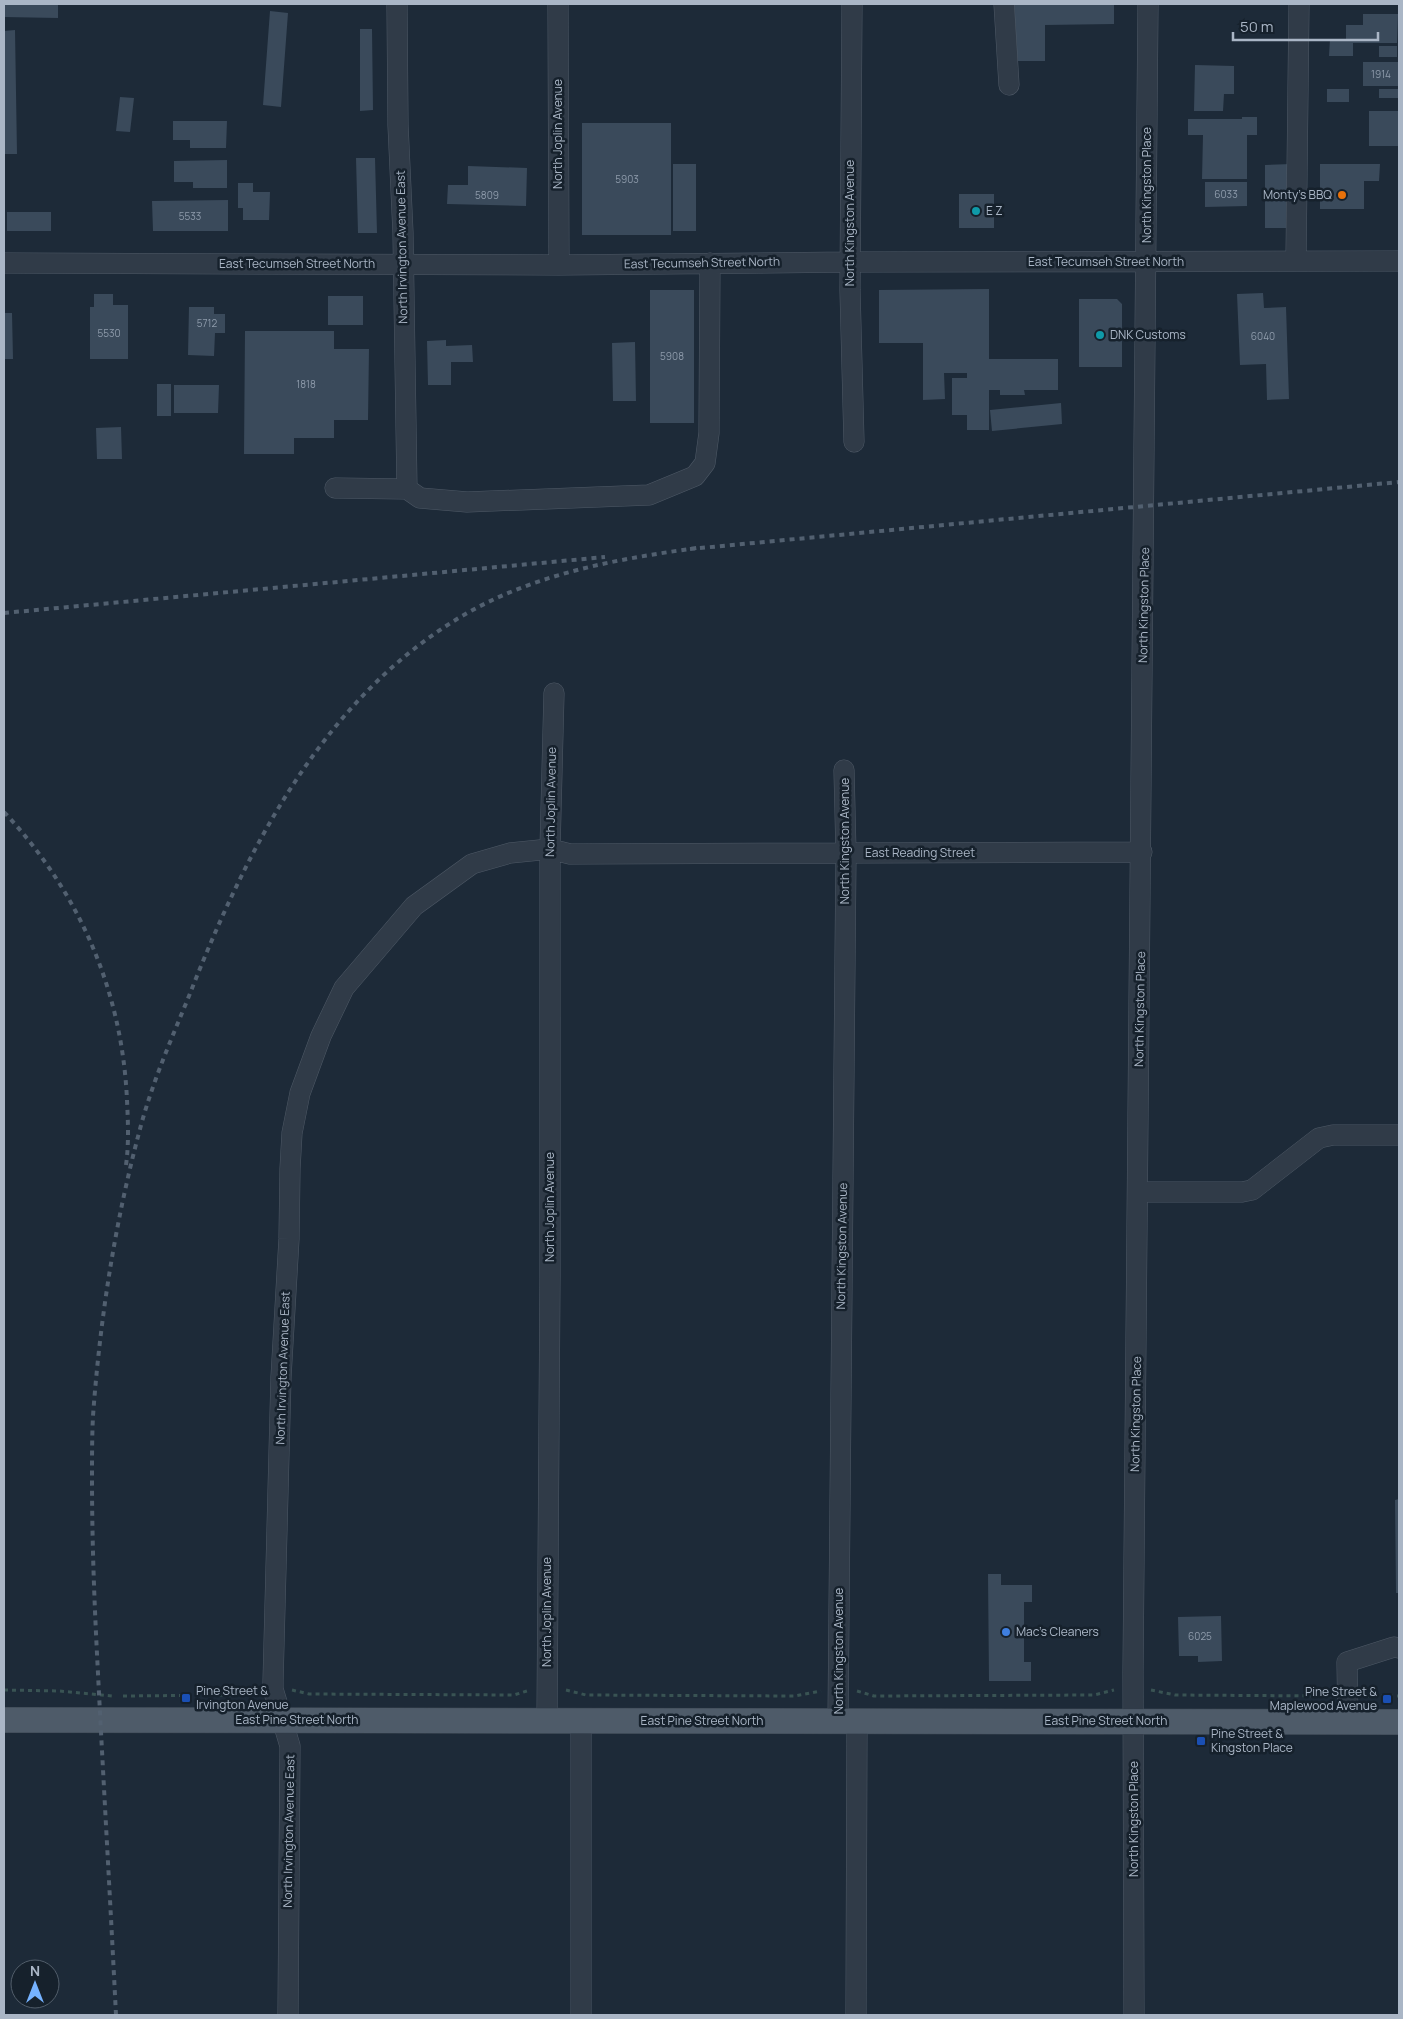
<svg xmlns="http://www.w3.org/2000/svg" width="1403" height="2019" font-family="Manrope,sans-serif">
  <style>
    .building { fill: #3a4a5b }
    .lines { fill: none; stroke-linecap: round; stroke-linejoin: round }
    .minor-casing { stroke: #4e5966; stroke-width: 21 }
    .major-casing { stroke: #3a4551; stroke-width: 26 }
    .path { stroke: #395353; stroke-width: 3; stroke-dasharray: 4 4; stroke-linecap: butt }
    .minor { stroke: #303b48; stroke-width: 20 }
    .major { stroke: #4e5b69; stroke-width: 25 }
    .rail { stroke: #526070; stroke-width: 4; stroke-dasharray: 5 5; stroke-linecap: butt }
    .food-dot { fill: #e8710a; stroke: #16212c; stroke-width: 2 }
    .culture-dot { fill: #0f9aa8; stroke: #16212c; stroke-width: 2 }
    .shop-dot { fill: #3f7fe0; stroke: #16212c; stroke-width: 2 }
    .transit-dot { fill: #1a4fb4; stroke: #16212c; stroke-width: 2 }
    .labels { text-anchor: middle; stroke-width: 5; stroke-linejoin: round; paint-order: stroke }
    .number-label { font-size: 10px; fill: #8e9bab }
    .street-label { font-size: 12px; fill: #aab6c6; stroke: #16212c }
    .poi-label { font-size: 12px; fill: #aab6c6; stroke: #16212c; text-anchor: start }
  </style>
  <rect width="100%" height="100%" fill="#1d2a38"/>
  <!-- building -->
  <path class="building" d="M4,4H58V18L4,17Z
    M1013,4H1114V24L1045,25V61H1014Z
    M270,11L288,13L281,107L263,105Z
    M1363,14H1398L1397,43H1353V56H1329L1330,39H1346V25H1363Z
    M360,29H372L373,110L360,111Z
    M15,30L17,154H4V31Z
    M1379,46H1397V57H1379Z
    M1363,62H1399V86H1363Z
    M1195,65L1234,66V94H1224L1223,111H1194Z
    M1327,89H1349V102H1327Z
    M1379,89H1398V98H1379Z
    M120,97L134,98L130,132L116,131Z
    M1369,111H1399V146H1369Z
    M1242,117H1257V135H1247V179H1202L1203,135H1188V119H1242Z
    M173,121H227L226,148H190V140H173Z
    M582,123H671V235H582Z
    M356,158H375L377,233H358Z
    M227,160V188H193V182H174V161Z
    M673,164H696V231H673Z
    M1291,164V228H1265V165Z
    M1320,164H1380L1379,181H1364V209H1320Z
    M468,166L527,168L526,206L447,204L448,185H468Z
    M1205,182H1247V206L1205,207Z
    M238,183H253V192H270L269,220H243V208H238Z
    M959,194H994V228H959Z
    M228,200V231H153L152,201Z
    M7,212H51V231H7Z
    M989,289V359H1058V390H1024L1025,395H1000V390H989V430H967V415H952V378H967V373H944L945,399L923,400V343H879V290Z
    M650,290H694V423H650Z
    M1263,293L1264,308L1286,307L1289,399L1267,400L1266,364L1240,365L1237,294Z
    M94,294H113V305H128V359H90V307H94Z
    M328,296H363V325H328Z
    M1079,299H1117L1122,304V367H1079Z
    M189,307H214V314H225V333H215L214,356L188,355Z
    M4,313H12L13,359H4Z
    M245,331H334V349H369L368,420H334V438H294V454H244Z
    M446,340V346L472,345L473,362H451V385H428L427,341Z
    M635,342L636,401H613L612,343Z
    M157,384H171V416H157Z
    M174,385H219L218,413H174Z
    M1061,403L1062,424L992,431L990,410Z
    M121,427L122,459H97L96,428Z
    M1399,1499V1593H1396L1395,1500Z
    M988,1574H1001V1585H1032V1602H1024V1662H1031V1681H989Z
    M1221,1616L1222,1661L1198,1662V1656H1179L1178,1617Z"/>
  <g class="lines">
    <!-- minor casing -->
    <g class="minor-casing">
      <path id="minor" d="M397,4L398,125L403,233L407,489
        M558,4L559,265
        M852,4L850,290L854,442
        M1004,4L1009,85
        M1296,260L1299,4
        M4,263L559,265L850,262L1399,261
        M335,488L407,489L420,498L467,502L649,495L695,476L705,463L709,433L710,263
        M1138,1192H1242L1252,1190L1319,1138L1333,1135H1399
        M547,1720L550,1277V849L554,693
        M581,1721V2015
        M838,1721L846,853L844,770
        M1348,1721L1347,1662L1394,1647L1399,1648
        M288,2015L290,1746L273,1689V1682L281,1377L289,1239L290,1169L292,1133L300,1093L321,1036L344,988L414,906L472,864L510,853L550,849L570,854L1142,852
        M856,2015L857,1721
        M1134,2015L1133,1672L1148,4"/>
    </g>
    <!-- major casing -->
    <g class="major-casing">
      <path id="major" d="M4,1720L1399,1722"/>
    </g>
    <!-- path -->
    <path class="path" d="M4,1690L59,1691L112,1696
      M292,1690L309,1694L514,1695L530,1690
      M566,1690L586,1695L795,1696L821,1691
      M1151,1690L1175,1695L1329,1696
      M857,1691L874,1696L1094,1695L1114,1690
      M123,1696L235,1695L254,1690
      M1365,1696H1399"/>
    <!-- minor -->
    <use href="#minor" class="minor"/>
    <!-- major -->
    <use href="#major" class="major"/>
    <!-- rail -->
    <path class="rail" d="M690,549L1399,482
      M4,613L605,557
      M4,812C79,892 122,990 127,1100C128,1121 129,1144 126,1165
      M116,2015C110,1895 103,1774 97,1654C94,1595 92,1537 92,1478C92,1457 92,1436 93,1416C100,1319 115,1222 140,1129C152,1083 171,1040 189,996C244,856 316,711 446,626C522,576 609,560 697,548"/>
  </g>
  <!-- markers -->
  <circle class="food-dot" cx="1342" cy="195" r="5"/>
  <g class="culture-dot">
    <circle cx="976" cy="211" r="5"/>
    <circle cx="1100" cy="335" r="5"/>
  </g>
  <circle class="shop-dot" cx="1006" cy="1632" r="5"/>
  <g class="transit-dot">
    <rect x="181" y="1693" width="10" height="10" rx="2.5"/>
    <rect x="1382" y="1694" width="10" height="10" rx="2.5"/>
    <rect x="1196" y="1736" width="10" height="10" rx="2.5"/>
  </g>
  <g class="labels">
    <!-- number labels -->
    <g class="number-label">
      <text x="1381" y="78">1914</text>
      <text x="627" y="183">5903</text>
      <text x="1226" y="198">6033</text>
      <text x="487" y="199">5809</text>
      <text x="190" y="220">5533</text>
      <text x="207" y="327">5712</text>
      <text x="109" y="337">5530</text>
      <text x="1263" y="340">6040</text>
      <text x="672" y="360">5908</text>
      <text x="306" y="388">1818</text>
      <text x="1200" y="1640">6025</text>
    </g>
    <!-- street labels -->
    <g class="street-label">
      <text transform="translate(558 134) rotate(-90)" y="4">North Joplin Avenue</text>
      <text transform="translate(1147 185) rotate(-90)" y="4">North Kingston Place</text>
      <text transform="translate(850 223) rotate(-90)" y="4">North Kingston Avenue</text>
      <text transform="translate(402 247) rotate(-91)" y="4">North Irvington Avenue East</text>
      <text x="1106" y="266">East Tecumseh Street North</text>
      <text transform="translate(702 263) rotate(-1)" y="4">East Tecumseh Street North</text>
      <text x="297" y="268">East Tecumseh Street North</text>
      <text transform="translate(1144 605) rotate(-89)" y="4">North Kingston Place</text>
      <text transform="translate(551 802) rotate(-89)" y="4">North Joplin Avenue</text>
      <text transform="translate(845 841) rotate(-90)" y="4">North Kingston Avenue</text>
      <text x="920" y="857">East Reading Street</text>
      <text transform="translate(1140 1009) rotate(-89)" y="4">North Kingston Place</text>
      <text transform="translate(550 1207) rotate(-90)" y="4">North Joplin Avenue</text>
      <text transform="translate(842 1246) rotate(-89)" y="4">North Kingston Avenue</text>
      <text transform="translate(283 1368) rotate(-88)" y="4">North Irvington Avenue East</text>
      <text transform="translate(1136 1414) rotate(-89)" y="4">North Kingston Place</text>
      <text transform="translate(547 1612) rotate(-90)" y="4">North Joplin Avenue</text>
      <text transform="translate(839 1651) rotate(-90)" y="4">North Kingston Avenue</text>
      <text x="297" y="1724">East Pine Street North</text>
      <text x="702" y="1725">East Pine Street North</text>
      <text x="1106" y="1725">East Pine Street North</text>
      <text transform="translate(1134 1819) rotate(-90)" y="4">North Kingston Place</text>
      <text transform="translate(289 1831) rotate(-89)" y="4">North Irvington Avenue East</text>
    </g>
    <!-- poi labels -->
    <g class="poi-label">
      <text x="1332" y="199" text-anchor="end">Monty's BBQ</text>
      <text x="986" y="215">E Z</text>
      <text x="1110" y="339">DNK Customs</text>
      <text x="1016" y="1636">Mac's Cleaners</text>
      <text x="196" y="1695">Pine Street &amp;<tspan x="196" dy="14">Irvington Avenue</tspan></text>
      <text x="1377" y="1696" text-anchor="end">Pine Street &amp;<tspan x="1377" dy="14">Maplewood Avenue</tspan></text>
      <text x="1211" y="1738">Pine Street &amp;<tspan x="1211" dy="14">Kingston Place</tspan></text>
    </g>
  </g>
  <!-- border -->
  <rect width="1403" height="2019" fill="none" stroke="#aab6c6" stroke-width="10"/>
  <!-- north arrow -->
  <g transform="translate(35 1984)"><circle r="24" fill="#16212c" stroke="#515d6a"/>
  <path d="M0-4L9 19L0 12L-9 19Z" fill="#75b2ff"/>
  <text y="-8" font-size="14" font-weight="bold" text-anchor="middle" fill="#aab6c6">N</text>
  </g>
  <!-- scale -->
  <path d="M1233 32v8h145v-8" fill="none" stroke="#aab6c6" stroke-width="2.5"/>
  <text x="1240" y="32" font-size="15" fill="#aab6c6" stroke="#16212c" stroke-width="4" paint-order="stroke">50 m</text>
</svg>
